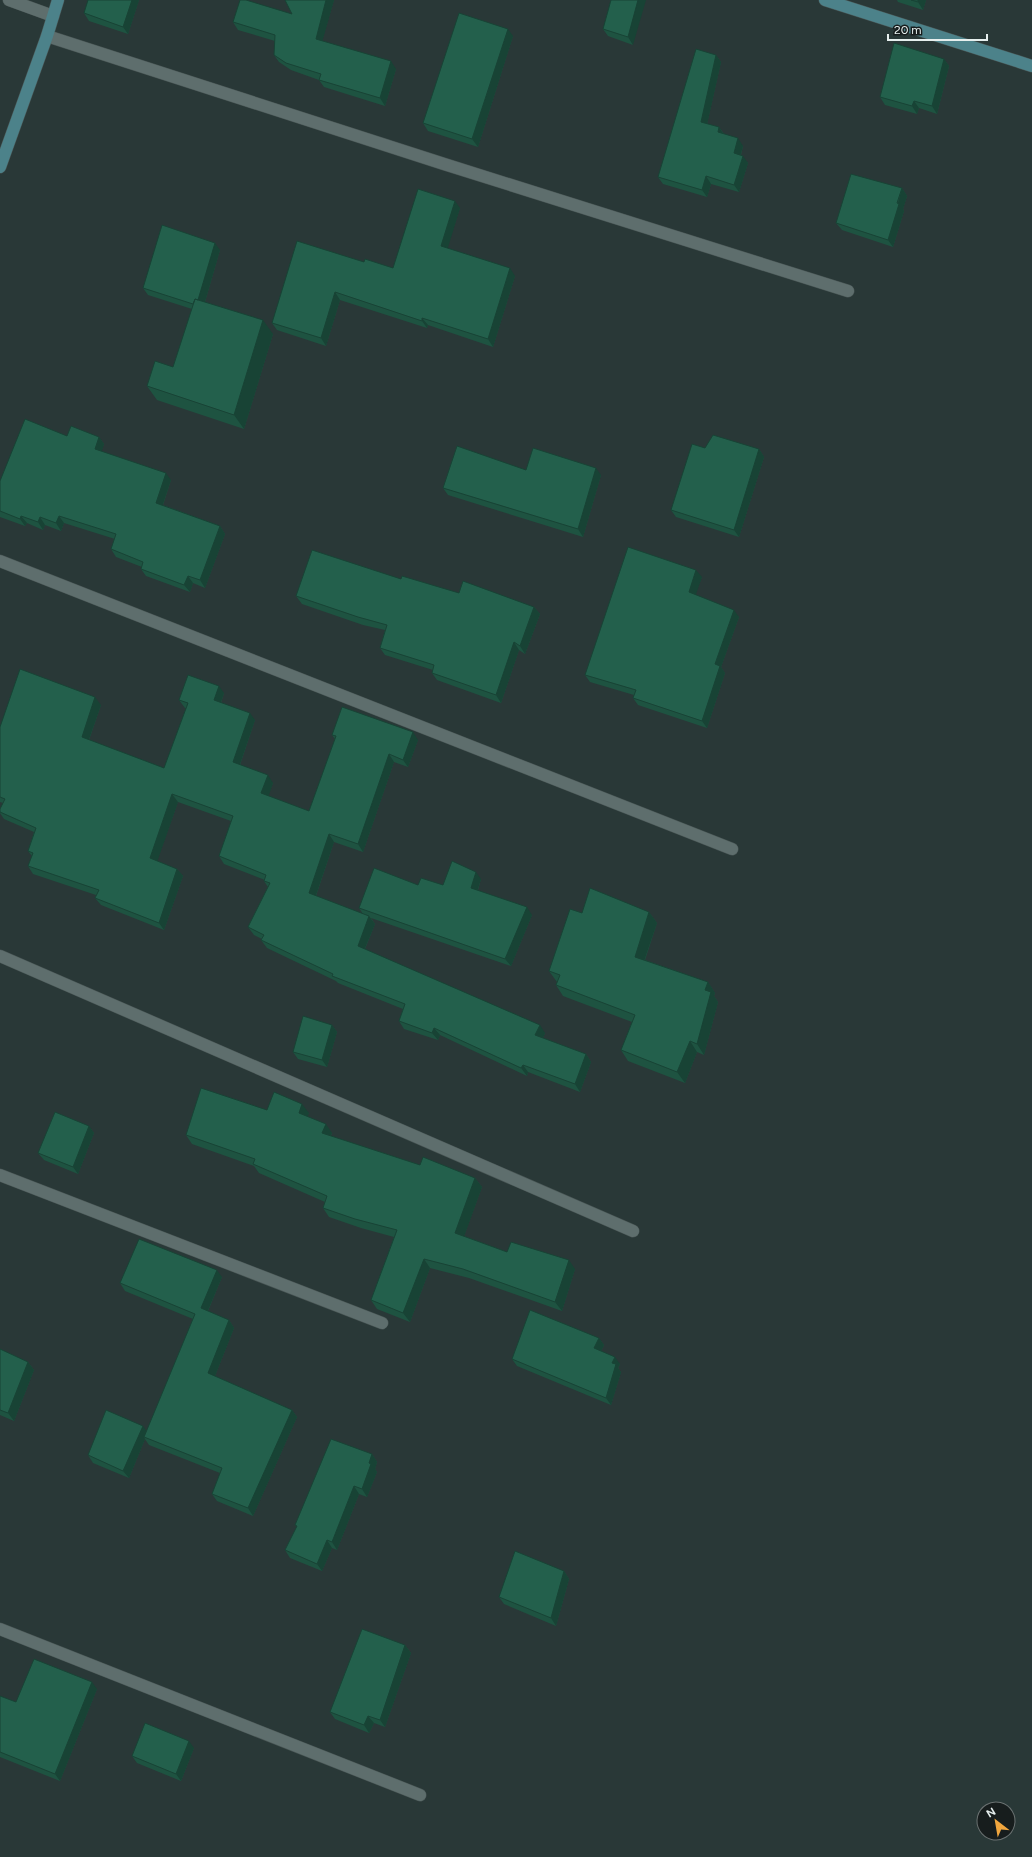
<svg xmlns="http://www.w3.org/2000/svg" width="1032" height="1857" font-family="Figtree,sans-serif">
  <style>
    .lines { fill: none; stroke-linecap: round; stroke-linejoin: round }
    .street-casing { stroke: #485554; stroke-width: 13 }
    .secondary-casing { stroke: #485554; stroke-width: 13 }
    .street { stroke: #5e6e6d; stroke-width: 12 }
    .secondary { stroke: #4c828a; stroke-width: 12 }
    .wall { fill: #1e5341 }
    .shaded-wall { fill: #184335 }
    .building { fill: #23604c; stroke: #184335 }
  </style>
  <rect width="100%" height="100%" fill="#293837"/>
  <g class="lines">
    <!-- street casing -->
    <g class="street-casing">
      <path id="street" d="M9,0L53,16
        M47,36L444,164L848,291
        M0,561L732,849
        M0,956L633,1231
        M0,1175L382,1323
        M0,1629L420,1795"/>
    </g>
    <!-- secondary casing -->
    <g class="secondary-casing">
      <path id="secondary" d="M825,0L1032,66
        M0,167L47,36L58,0"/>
    </g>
    <!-- street -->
    <use href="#street" class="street"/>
    <!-- secondary -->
    <use href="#secondary" class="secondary"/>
  </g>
  <!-- wall -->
  <path class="wall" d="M139,0L128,34L89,21L84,13Z
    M285,0H334L322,41L396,69L385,106L324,87L319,80L291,70L279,62L274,55L275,41L238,30L233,22L292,14Z
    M611,0L633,45L608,36L603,29Z
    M897,0H926L923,10L898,2Z
    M513,36L478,147L428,131L423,123Z
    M716,55L721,62L707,124L719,127L724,134L743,146L741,155L748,163L739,192L711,184L707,197L663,184L658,177Z
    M944,59L949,66L937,114L919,108L917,114L885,105L880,97Z
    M902,188L907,196L903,209L904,211L893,247L842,230L836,223Z
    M460,208L447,248L515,276L493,347L428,325L427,328L340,300L326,346L277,330L272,323L364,262L393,268Z
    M220,250L205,302L273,334L244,429L157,400L147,386L173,367L192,309L148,295L143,288Z
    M67,436L99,437L104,444L101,452L171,480L163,505L220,526L225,534L205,588L193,583L190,592L146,576L141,569L142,567L116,557L111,549L115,539L64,523L61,531L45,525L43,530L27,523L25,526L0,517V481Z
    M705,448L759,449L764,457L739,537L676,517L671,510Z
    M526,470L601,475L583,537L448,495L443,488Z
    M702,577L695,595L739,617L721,667L725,673L707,728L638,705L633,698L634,695L590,682L585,675Z
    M401,579L459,593L534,607L540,614L525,654L519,650L501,703L437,680L432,673L433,670L385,655L380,648L385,630L363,625L302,604L296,596Z
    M224,693L221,703L255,720L240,765L273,783L268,796L309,811L335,739L332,735L418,740L408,767L394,762L363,852L334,842L316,896L363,914L359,908L418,885H443L481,879L478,890L532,915L511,966L371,918L375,924L365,949L545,1033L543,1038L586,1054L591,1062L580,1092L528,1072L527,1076L440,1035L438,1040L404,1029L399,1021L403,1009L338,983L336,981L267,948L261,940L262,939L254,935L248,927L268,887L264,881L265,880L224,864L219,856L231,821L178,802L157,861L177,869L183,876L164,930L101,905L95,898L96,895L33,874L28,866L32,856L28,851L34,832L4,819L0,813V809L3,803L0,802V727L101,705L89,740L164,768L186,708H185L179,700Z
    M649,912L657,923L645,960L708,982L715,993L714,996L718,1002L704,1055L697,1052L685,1083L628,1061L621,1050L632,1022L563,996L556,985L557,982L549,971L582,913Z
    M332,1025L337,1032L327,1067L298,1059L293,1052Z
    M267,1110L309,1113L307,1116L332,1133L331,1136L420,1165L475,1178L482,1187L464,1236L507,1252L575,1269L562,1311L469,1278L430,1268L410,1322L377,1309L371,1300L394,1237L361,1228L329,1217L323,1208L325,1202L259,1173L254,1166L192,1144L186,1135Z
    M89,1126L94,1133L78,1174L44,1160L38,1153Z
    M222,1277L208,1311L229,1320L234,1328L215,1376L292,1410L297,1417L253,1516L217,1501L212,1494L220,1473L149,1445L145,1439L129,1478L93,1463L88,1455L147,1431L193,1319L125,1291L120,1283Z
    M599,1338L604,1345L601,1351L620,1364L618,1368L621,1372L611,1405L517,1366L512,1359Z
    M0,1349L28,1362L34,1370L14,1421L0,1415Z
    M372,1454L377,1462L375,1469L377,1472L367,1497L359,1494L337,1550L332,1548L322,1571L290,1558L285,1550L297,1527L295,1525Z
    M564,1571L569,1579L556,1626L504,1604L499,1597Z
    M405,1645L411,1653L385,1727L374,1723L369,1733L335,1719L330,1712Z
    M97,1689L60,1781L0,1757V1696L16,1702Z
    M194,1748L181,1781L137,1763L132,1756Z"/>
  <!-- shaded-wall -->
  <path class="shaded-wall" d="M132,0H139L128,34L123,27Z
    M326,0H334L321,46L316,39Z
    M638,0H646L633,45L628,37Z
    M918,0H926L923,10L918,2Z
    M508,29L513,36L478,147L472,139Z
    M716,55L721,62L706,129L701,122Z
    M944,59L949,66L937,114L932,106Z
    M391,61L396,69L385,106L380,98Z
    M914,101L919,108L917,114L912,106Z
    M719,127L724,135L718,132Z
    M738,138L743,146L739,160L734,153Z
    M743,156L748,163L739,192L734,185Z
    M706,176L711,184L707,197L702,190Z
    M902,188L907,196L903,209L904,211L893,247L888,240Z
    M455,201L460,208L446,254L441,246Z
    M215,243L220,250L202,312L196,305Z
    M510,268L515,276L493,347L488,339Z
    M335,292L340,300L326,346L321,338Z
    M422,318L428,325L427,328L422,321Z
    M263,320L273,334L244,429L234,415Z
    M99,437L104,444L100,457L95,449Z
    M759,449L764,457L739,537L734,530Z
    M596,468L601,475L583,537L578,529Z
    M166,473L171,480L161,510L156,503Z
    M21,516L27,523L25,526L20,519Z
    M59,516L64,523L61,531L56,523Z
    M40,517L45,525L43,530L38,522Z
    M220,526L225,534L205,588L200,580Z
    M696,570L702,577L694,600L689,592Z
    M188,576L193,583L190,592L184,585Z
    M534,607L540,614L525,654L520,646Z
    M734,610L739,617L721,667L725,673L707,728L702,721L715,664Z
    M514,642L519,650L501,703L496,695Z
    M219,686L224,693L219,708L214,700Z
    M95,697L101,705L87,745L82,737Z
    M250,713L255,720L238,770L233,762Z
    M413,732L418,740L408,767L403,760Z
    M389,754L394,762L363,852L358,844Z
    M268,775L273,783L267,801L261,793Z
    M172,794L178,802L156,865L150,858Z
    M329,834L334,842L314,901L309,893Z
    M177,869L183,876L164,930L159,923Z
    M476,872L481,879L476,895L471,888Z
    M527,907L532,915L511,966L505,959Z
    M649,912L657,923L642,967L635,957Z
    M369,916L375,924L363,953L358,946Z
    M708,982L715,993L714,996L718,1002L704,1055L697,1044L705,990Z
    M332,1025L337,1032L327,1067L322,1060Z
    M540,1025L545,1033L541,1043L535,1035Z
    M434,1028L440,1035L438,1040L432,1033Z
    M690,1041L697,1052L685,1083L677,1072Z
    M586,1054L591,1062L580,1092L575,1084Z
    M523,1065L528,1072L527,1076L521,1068Z
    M302,1104L309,1113L305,1122L299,1113Z
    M326,1124L332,1133L328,1142L322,1133Z
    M89,1126L94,1133L78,1174L73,1167Z
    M475,1178L482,1187L462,1242L455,1233Z
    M424,1259L430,1268L410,1322L403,1313Z
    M569,1260L575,1269L562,1311L555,1302Z
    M217,1270L222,1277L206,1315L201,1308Z
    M229,1320L234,1328L213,1381L208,1373Z
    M599,1338L604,1345L599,1355L594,1348Z
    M615,1357L620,1364L618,1368L621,1372L611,1405L606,1398L612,1363Z
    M28,1362L34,1370L14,1421L8,1413Z
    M292,1410L297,1417L253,1516L248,1508Z
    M143,1426L148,1433L144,1437L145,1439L129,1478L123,1471Z
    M372,1454L377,1462L375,1469L377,1472L367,1497L362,1489L369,1463Z
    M354,1486L359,1494L337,1550L332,1542Z
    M327,1540L332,1548L322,1571L317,1564Z
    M564,1571L569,1579L556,1626L551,1618Z
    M405,1645L411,1653L385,1727L380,1720Z
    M92,1682L97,1689L60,1781L55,1774Z
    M368,1716L374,1723L369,1733L364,1725Z
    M189,1741L194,1748L181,1781L176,1774Z"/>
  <!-- building -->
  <path class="building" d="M88,0H132L123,27L84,13Z
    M240,0H246L292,14L285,0H326L316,39L391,61L380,98L319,80L321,74L286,63L274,55L275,35L233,22Z
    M611,0H638L628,37L603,29Z
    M911,0H918V2Z
    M459,13L508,29L472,139L423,123Z
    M894,43L944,59L932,106L914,101L912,106L880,97Z
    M696,49L716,55L701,122L719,127L718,132L738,138L734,153L743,156L734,185L706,176L702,190L658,177Z
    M851,174L902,188L897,203L899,204L888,240L836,223Z
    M418,189L455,201L441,246L510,268L488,339L422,318V321L335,292L321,338L272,323L297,241L364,262L365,259L393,268Z
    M162,225L215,243L198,300L195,299L193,304L143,288Z
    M195,299L263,320L234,415L147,386L155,361L173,367Z
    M25,419L67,436L71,426L99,437L95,449L166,473L156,503L220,526L200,580L188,576L184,585L141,569L143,562L111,549L116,534L59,516L56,523L40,517L38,522L21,516L20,519L0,511V481Z
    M713,435L759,449L734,530L671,510L692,444L705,448Z
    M457,446L526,470L533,448L596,468L578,529L443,488Z
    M628,547L696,570L689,592L734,610L715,664L720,666L702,721L633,698L636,690L585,675Z
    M312,550L401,579L402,576L459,593L463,581L534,607L520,646L514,642L496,695L432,673L434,665L380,648L387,625L358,617L296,596Z
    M20,669L95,697L82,737L164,768L188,703L179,700L188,675L219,686L214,700L250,713L233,762L268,775L261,793L309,811L336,736L332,735L342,707L413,732L403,760L389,754L358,844L329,834L309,893L369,916L358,946L540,1025L535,1035L586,1054L575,1084L523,1065L521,1068L434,1028L432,1033L399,1021L405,1004L332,976L333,974L261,940L264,935L248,927L270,883L264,881L266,875L219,856L233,816L172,794L150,858L177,869L159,923L95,898L99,890L28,866L33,853L28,851L36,828L0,812V809L5,799L0,797V727Z
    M452,861L476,872L471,888L527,907L505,959L359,908L374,868L418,885L421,878L443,885Z
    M590,888L649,912L635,957L708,982L705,990L711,992L697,1044L690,1041L677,1072L621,1050L635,1015L556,985L560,975L549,971L570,909L582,913Z
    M303,1016L332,1025L322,1060L293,1052Z
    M201,1088L267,1110L274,1092L302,1104L299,1113L326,1124L322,1133L420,1165L423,1157L475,1178L455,1233L507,1252L511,1242L569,1260L555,1302L463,1269L424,1259L403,1313L371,1300L397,1230L355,1219L323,1208L327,1196L253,1164L255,1159L186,1135Z
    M55,1112L89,1126L73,1167L38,1153Z
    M139,1239L217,1270L201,1308L229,1320L208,1373L292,1410L248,1508L212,1494L222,1468L144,1437L195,1314L120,1283Z
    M530,1310L599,1338L594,1348L615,1357L612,1363L616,1364L606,1398L512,1359Z
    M0,1349L28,1362L8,1413L0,1410Z
    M106,1410L143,1426L123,1471L88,1455Z
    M331,1439L372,1454L369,1463L371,1464L362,1489L354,1486L332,1542L327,1540L317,1564L285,1550L297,1526L295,1525Z
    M515,1551L564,1571L551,1618L499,1597Z
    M362,1629L405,1645L380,1720L368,1716L364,1725L330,1712Z
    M34,1659L92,1682L55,1774L0,1752V1696L16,1702Z
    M145,1723L189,1741L176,1774L132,1756Z"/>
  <!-- north arrow -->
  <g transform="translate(996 1821) rotate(329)"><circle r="19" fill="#171d1d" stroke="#6a7171"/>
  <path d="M0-3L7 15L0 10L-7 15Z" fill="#f0a63e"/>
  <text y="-6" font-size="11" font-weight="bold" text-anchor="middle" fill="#e6efee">N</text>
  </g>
  <!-- scale -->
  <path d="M888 34v6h99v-6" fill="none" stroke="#e6efee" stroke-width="2"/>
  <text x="894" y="34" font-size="12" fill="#e6efee" stroke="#171d1d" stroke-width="3" paint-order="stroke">20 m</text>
</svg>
